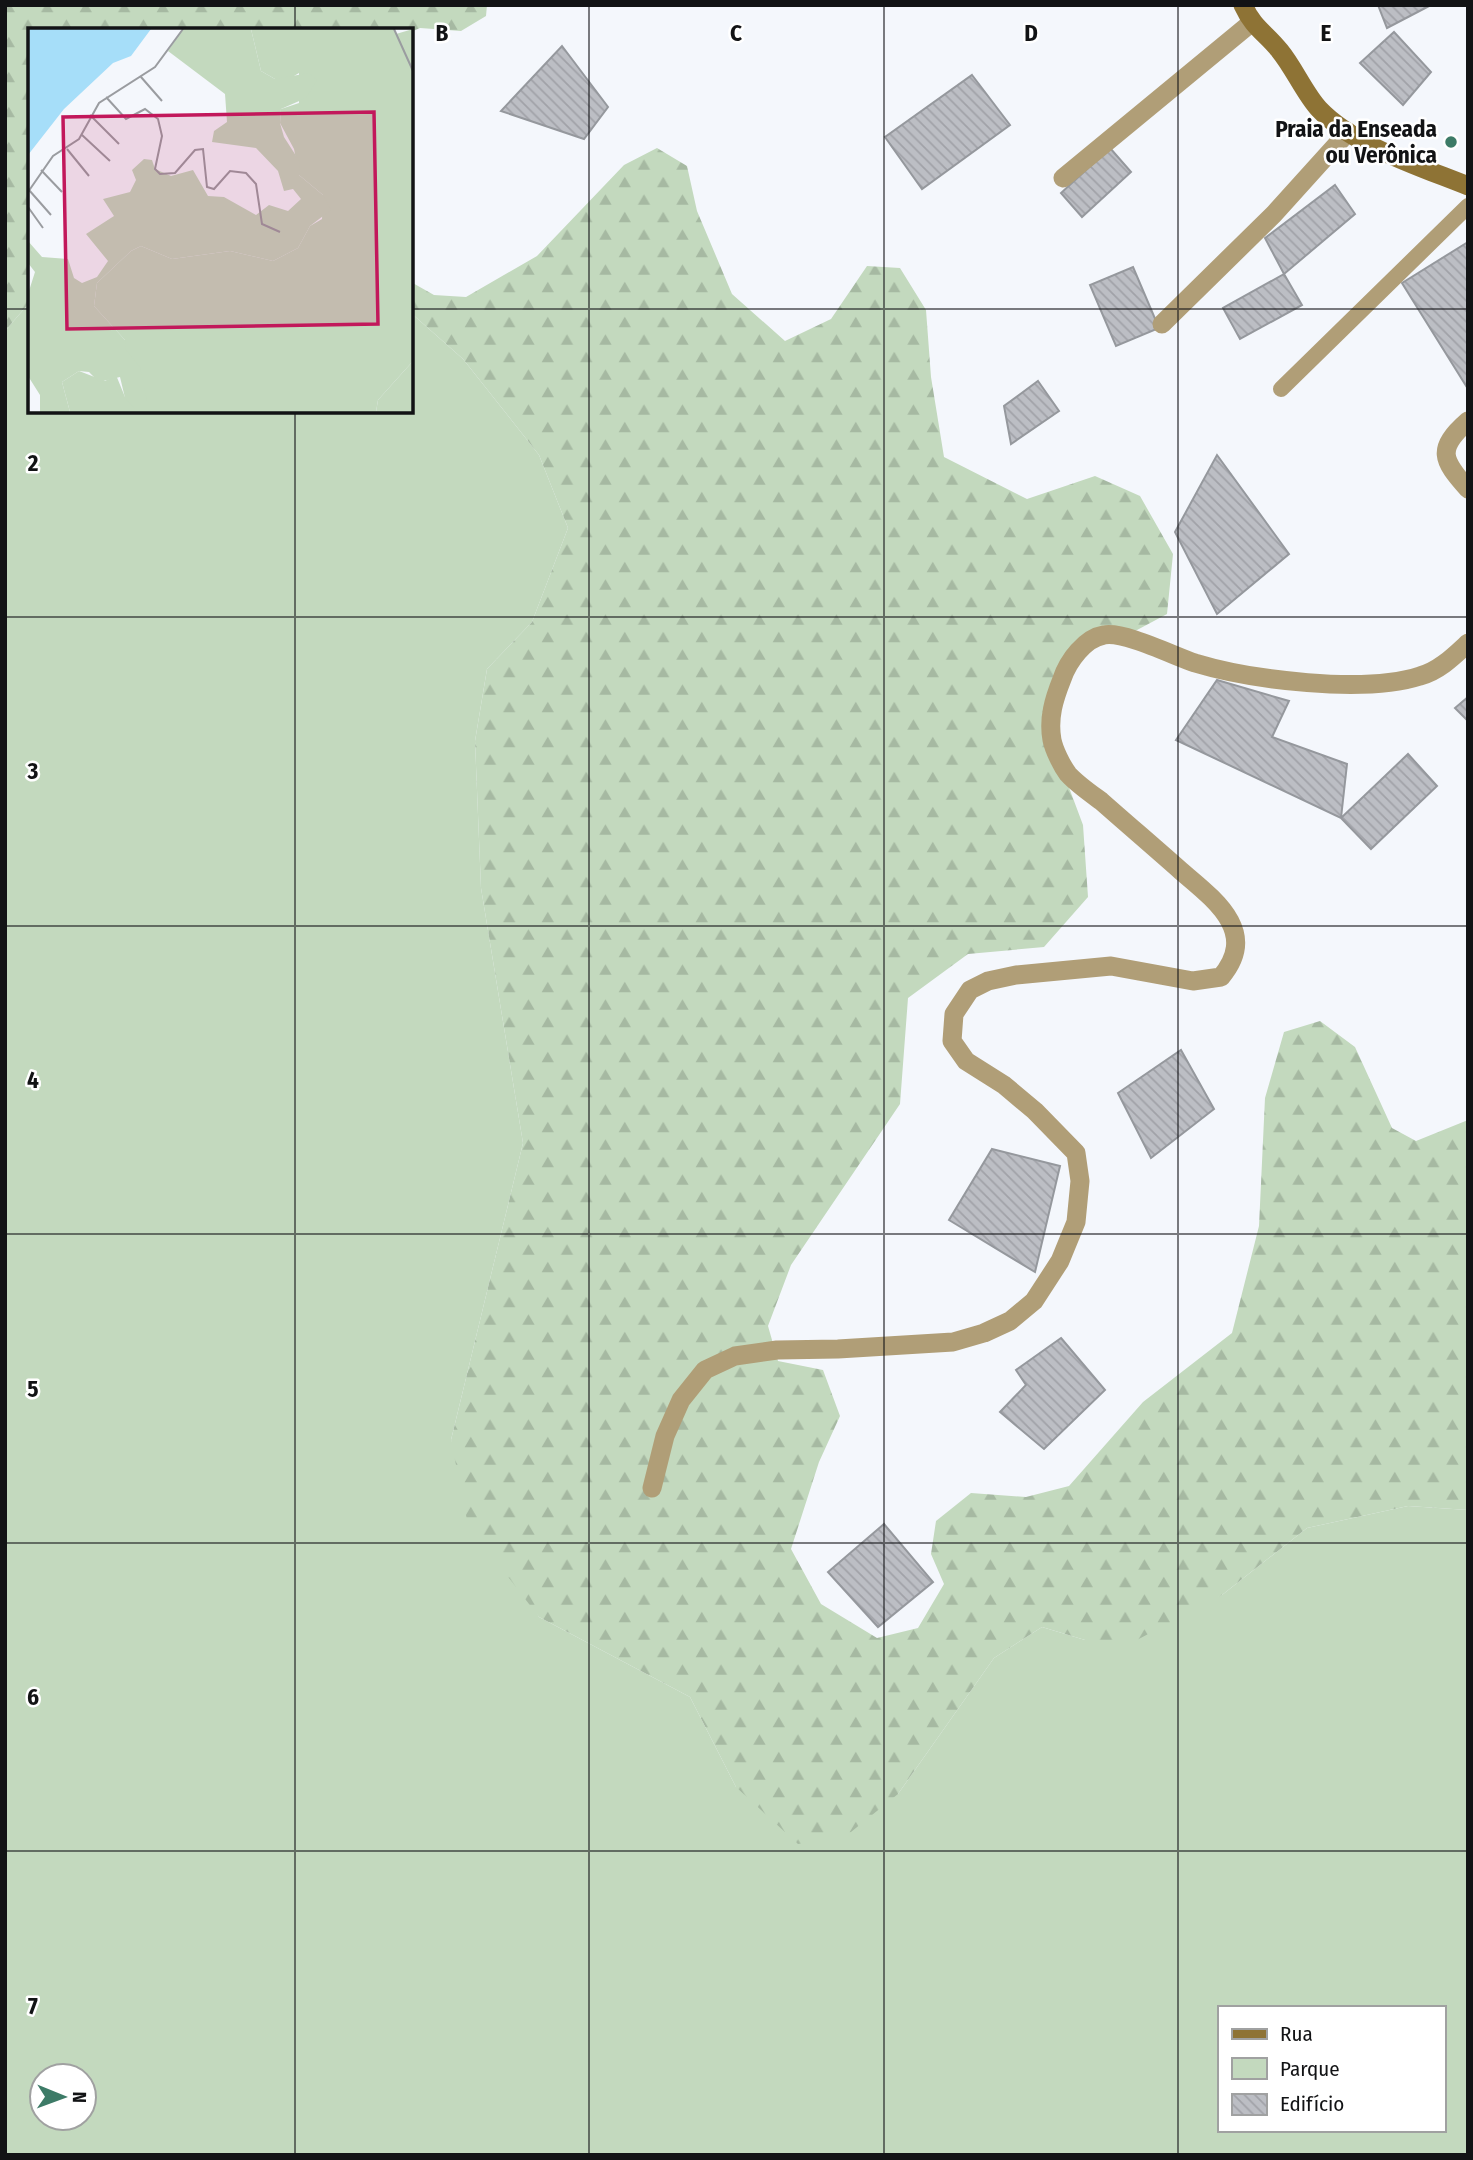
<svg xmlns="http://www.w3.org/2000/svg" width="1473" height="2160" font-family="'Fira Sans Condensed',sans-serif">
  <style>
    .green { fill: #c3d9be; fill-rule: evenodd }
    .forest { fill: url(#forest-firs) }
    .building { fill: url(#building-back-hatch); stroke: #95989d; stroke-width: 2 }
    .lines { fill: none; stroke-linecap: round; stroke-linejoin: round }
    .service { stroke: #b09e77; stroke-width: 16 }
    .minor { stroke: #b09e77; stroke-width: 19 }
    .secondary { stroke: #8e7335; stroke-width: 19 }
    .grid { fill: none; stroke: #121315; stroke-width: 2; stroke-opacity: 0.55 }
    .poi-dot { fill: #3d7b67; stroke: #fff; stroke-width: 2.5 }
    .labels { text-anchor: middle; stroke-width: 5; stroke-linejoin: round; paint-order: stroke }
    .poi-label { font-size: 23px; font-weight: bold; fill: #121315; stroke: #fff; text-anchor: end }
    .inset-road { fill: none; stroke: #9a9ca0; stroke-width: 2 }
    .view { fill: #c2185b; fill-opacity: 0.15; stroke: #c2185b; stroke-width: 3.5 }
    .inset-edge { fill: none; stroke: #121315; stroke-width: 3.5 }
    .grid-label { font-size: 23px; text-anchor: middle; font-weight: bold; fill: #121315; stroke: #fff; stroke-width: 5; stroke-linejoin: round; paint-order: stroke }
  </style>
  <defs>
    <pattern id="forest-firs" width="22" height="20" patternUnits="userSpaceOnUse" patternTransform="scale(1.75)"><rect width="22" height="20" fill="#c3d9be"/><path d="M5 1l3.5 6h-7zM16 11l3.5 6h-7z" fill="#a6b9a2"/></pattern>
    <pattern id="building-back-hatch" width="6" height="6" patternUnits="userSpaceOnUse" patternTransform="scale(1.75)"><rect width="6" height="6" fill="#bcbec4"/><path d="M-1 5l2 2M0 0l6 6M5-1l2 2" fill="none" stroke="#a1a2a8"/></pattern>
  </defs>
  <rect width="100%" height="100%" fill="#f4f7fc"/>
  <!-- green -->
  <path class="green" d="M30,302V411H411V313L463,359L539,455L568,528L532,622L487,669L475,741L481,888L523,1143L451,1440L539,1617L690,1697L736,1787L898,1794L994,1658L1042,1627L1085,1640L1222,1595L1307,1528L1408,1506L1468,1510V2155H5V331ZM1219,2008H1443V2130H1219ZM42,2076H84V2118H42Z"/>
  <!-- forest -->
  <path class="forest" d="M5,5H487L486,16L461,31L420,28L411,32V30H30V302L5,331Z
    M657,148L687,166L697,211L732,294L785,341L831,319L867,266L900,268L926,310L931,377L944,457L1027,499L1095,476L1140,496L1173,554L1167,614L1124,637L1104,635L1066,667L1052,742L1083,825L1088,897L1044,947L968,954L908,998L900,1104L791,1265L768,1326L778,1361L823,1370L840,1416L819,1462L791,1549L821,1604L877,1638L918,1628L944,1584L931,1554L936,1521L971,1493L1026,1497L1069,1486L1143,1402L1232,1333L1259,1226L1265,1098L1284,1032L1320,1021L1355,1047L1392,1128L1416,1141L1468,1120V1510L1408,1506L1307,1528L1222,1595L1135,1641L1085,1640L1042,1627L994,1658L898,1794L846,1836L798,1844L736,1787L690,1697L539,1617L468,1525L451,1440L523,1143L481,888L475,741L487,669L532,622L568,528L539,455L463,359L411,313V282L434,295L466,297L537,256L624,165Z"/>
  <!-- building -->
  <path class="building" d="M1378,5H1431L1387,28Z
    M1394,32L1431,72L1403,105L1360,63Z
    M562,46L608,107L584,139L501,111Z
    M972,75L1010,125L922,189L885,137Z
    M1110,148L1131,172L1082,217L1061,193Z
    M1335,185L1355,214L1284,274L1265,238Z
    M1468,242V389L1402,283Z
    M1133,267L1159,328L1116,346L1090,285Z
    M1284,274L1302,305L1240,339L1223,308Z
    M1038,381L1059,411L1011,444L1004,406Z
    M1217,455L1289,554L1217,614L1175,532Z
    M1217,680L1289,701L1272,737L1347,764L1341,818L1176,740Z
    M1468,697V721L1455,708Z
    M1408,754L1437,786L1371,849L1341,818Z
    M1181,1050L1214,1109L1151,1158L1118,1093Z
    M992,1149L1060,1166L1035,1272L949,1220Z
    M1061,1338L1105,1390L1044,1449L1000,1412L1026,1385L1016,1370Z
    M884,1524L933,1582L878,1627L828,1572Z"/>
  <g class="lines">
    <!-- service -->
    <path class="service" d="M1281,389L1468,206"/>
    <!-- minor -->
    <path class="minor" d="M1063,178L1251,23
      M1162,324L1274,214L1348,132
      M1468,421C1436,449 1442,460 1468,489
      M652,1488L665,1436L681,1400L705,1370L735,1356L777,1350L838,1349L953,1342L984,1333L1010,1321L1034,1301L1060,1261L1076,1222L1080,1181L1076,1153L1035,1111L1004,1085L966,1061L952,1041L954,1014L970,990L988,981L1016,975L1111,966L1193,981L1221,977C1259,932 1215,900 1181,871C1154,847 1127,824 1101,801C1090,793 1077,784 1068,774C1062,766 1054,750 1052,740C1048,718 1054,699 1062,679C1068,661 1085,638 1104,635C1124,631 1174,656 1195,663C1251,680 1364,694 1420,676C1439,671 1454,656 1468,643"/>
    <!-- secondary -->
    <path class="secondary" d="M1243,5C1254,29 1265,32 1280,51C1294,68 1305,94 1319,109C1354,146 1421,167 1468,186"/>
  </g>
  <!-- grid -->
  <path class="grid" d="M295,5V30M589,5V2155M884,5V2155M1178,5V2155M5,309H30M411,309H1468M295,411V2155M5,617H1468M5,926H1468M5,1234H1468M5,1543H1468M5,1851H1468"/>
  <!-- markers -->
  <circle class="poi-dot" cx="1451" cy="142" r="7"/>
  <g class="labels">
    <!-- poi labels -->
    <g class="poi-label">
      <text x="1437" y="137">Praia da Enseada<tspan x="1437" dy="26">ou Verônica</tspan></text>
    </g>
  </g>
  <!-- overview -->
  <g transform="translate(28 28)">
    <rect width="385" height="385" fill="#f4f7fc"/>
    <path d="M223,1H366L368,6L385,1V333L350,372L348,384H42L34,354L51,343L77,353L88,347L97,369V312L66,278L69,255L103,223L113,218L144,231L202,223L245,233L270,220L282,198L294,191L295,167L271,147L266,121L252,95L253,81L271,75V45L261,51H247L233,43Z" fill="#c3d9be"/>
    <path d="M155,1H223L233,43L247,51L281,45L289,52L278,70L253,81L252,95L256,109L272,134L271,147L295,167L303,182L282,198L270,220L245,233L202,223L144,231L113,218L103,223L69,255L66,278L97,312L98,322L112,339L119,373L107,381L97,370L92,349L71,354L61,344L51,343L34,354L42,384H12V367L0,348V266L7,244L0,235V213L14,229L40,231L46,250L54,255L69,249L80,233L58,206L86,188L75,171L102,164L108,152L104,142L116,131L124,132L127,141L143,148L165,142L180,168L196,169L228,187L241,177L260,183L273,171L265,161L256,163L250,143L228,120L184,114L186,103L199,94L197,66L140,23ZM385,333V384H348L350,372Z" fill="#c3d9be"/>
    <path d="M0,1H123L103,28L85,35L36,81L0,127Z" fill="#a6def9"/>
    <path class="inset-road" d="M366,1L385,43M113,49L134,73M78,69L98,91L117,81L130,91L134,108L127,141L132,146L147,145L167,122L175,121L179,159L186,161L202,143L218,145L228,156L234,196L252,204M62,87L91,116M54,107L82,133M39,121L61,148M13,142L34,164M1,162L23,187M0,164L25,128L51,111L71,75L127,39L155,1M0,179L15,200"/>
    <path class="view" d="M346,84L350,296L39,301L35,89Z"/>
    <rect width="385" height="385" class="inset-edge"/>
  </g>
  <g class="grid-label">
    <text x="442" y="41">B</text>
    <text x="736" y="41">C</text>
    <text x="1031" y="41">D</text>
    <text x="1326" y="41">E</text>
    <text x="33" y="471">2</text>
    <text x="33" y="779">3</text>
    <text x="33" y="1088">4</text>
    <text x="33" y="1397">5</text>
    <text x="33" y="1705">6</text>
    <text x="33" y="2014">7</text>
  </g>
  <!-- border -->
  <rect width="1473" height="2160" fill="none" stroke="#121315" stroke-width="14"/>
  <!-- legend -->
  <rect x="1218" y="2006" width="228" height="126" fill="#ffffff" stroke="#a0a1a1" stroke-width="2"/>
  <rect x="1232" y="2029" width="35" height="10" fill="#8e7335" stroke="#a0a1a1" stroke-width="2"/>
  <text x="1280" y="2041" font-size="21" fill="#121315">Rua</text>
  <rect x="1232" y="2058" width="35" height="21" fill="#c3d9be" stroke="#a0a1a1" stroke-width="2"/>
  <text x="1280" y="2076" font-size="21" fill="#121315">Parque</text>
  <rect x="1232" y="2094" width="35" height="21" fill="url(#building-back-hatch)" stroke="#a0a1a1" stroke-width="2"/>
  <text x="1280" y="2111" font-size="21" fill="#121315">Edifício</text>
  <!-- north arrow -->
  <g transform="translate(63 2097) rotate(91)"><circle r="33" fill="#ffffff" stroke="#a0a1a1" stroke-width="2"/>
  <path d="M0-5L12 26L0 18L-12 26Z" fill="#3d7b67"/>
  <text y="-10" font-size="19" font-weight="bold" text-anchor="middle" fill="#121315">N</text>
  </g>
</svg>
